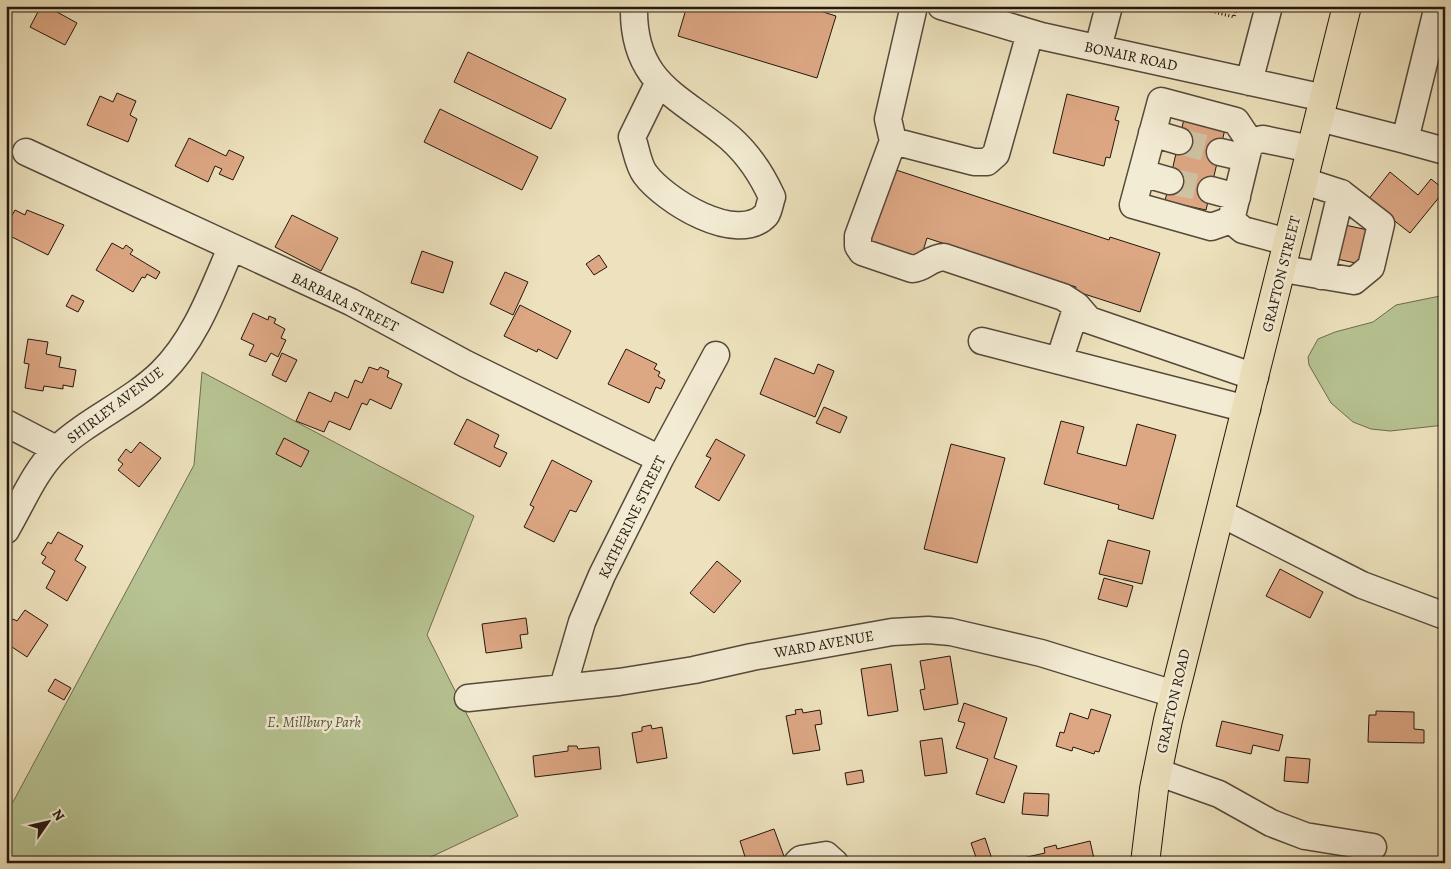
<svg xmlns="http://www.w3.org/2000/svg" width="1451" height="869" font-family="Alegreya,serif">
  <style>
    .green { fill: #b7c392; stroke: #6e6c50 }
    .building { fill: #dda784; stroke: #24160e }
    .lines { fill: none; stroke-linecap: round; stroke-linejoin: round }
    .minor-tunnel { stroke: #cfc3a3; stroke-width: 26; stroke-dasharray: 26 13; stroke-linecap: butt }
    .minor-casing { stroke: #56493a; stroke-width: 29 }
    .highway-casing { stroke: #24160e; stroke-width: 30 }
    .path { stroke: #24160e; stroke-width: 3; stroke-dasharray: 1 2.5; stroke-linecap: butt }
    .minor { stroke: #f3ecd4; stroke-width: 26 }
    .highway { stroke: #ede2bd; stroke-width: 28 }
    .labels { text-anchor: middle; stroke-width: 5; stroke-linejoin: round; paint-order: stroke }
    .street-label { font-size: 15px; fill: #24160e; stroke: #f3ecd4 }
    .park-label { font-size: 15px; font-style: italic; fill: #57533c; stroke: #f3ecd4 }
  </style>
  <rect width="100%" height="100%" fill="#ede2bd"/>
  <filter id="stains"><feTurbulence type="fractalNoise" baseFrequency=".004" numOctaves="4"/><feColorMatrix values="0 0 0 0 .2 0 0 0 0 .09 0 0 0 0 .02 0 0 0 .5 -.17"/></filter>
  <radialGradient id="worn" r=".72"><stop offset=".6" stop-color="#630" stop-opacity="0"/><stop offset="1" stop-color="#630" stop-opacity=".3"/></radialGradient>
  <!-- green -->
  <path class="green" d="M1445,295V425L1390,431L1371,429L1353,422L1331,403L1309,365L1308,357L1318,339L1335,332L1373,322L1396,305Z
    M202,372L474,516L427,635L518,816L418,863H6V815L194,465Z"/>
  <!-- building -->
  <path class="building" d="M41,6H46L77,23L65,45L30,27Z
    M687,6H804L836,16L817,78L678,36Z
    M468,52L566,99L551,129L454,82Z
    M117,93L136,101L130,115L137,119L128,142L87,125L100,96L113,102Z
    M1067,94L1119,107L1115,120L1119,121L1110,158L1106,157L1104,166L1053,153Z
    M440,109L538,157L522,190L424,142Z
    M1184,119L1225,129L1206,210L1165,201Z
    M189,138L226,156L229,150L244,157L233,180L219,174L222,169L215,166L208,182L175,166Z
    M890,168L1109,240L1110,237L1160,253L1140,312L1075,291L1076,287L927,238L919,264L864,247Z
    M1390,172L1418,195L1431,179L1445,190L1410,233L1368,200Z
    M15,210L25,215L27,210L64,225L48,255L6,234V226Z
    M292,215L338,238L321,271L275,247Z
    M1345,225L1368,230L1360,264L1337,259Z
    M112,243L123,249L126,245L133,250L130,254L160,272L156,279L147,274L145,278L142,277L133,292L96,270Z
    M422,251L453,262L443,293L411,283Z
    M599,255L607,267L594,275L586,264Z
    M505,272L528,282L513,315L490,304Z
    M72,295L84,301L78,312L66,306Z
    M520,305L571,331L557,359L538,349L537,352L504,336Z
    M253,313L268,320L269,316L276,319L274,323L285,329L281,338L286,340L278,357L271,353L266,362L249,355L254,345L241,339Z
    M28,339L48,342L46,354L61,357L59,367L76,370L73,387L63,385V389L44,386L43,391L25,388L29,364L24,363Z
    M626,349L657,364L654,369L660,372L658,376L665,380L661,389L656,387L649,403L608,384Z
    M282,353L297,360L286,382L272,375Z
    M775,358L814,374L818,364L834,371L815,417L760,394Z
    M369,367L378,370L380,367L389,371L387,377L402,384L391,409L370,399L367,405L362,403L350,430L329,421L324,432L296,421L309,392L331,402L335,392L348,398L355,380L362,383Z
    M824,407L847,417L840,433L816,423Z
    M467,419L499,435L494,447L507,453L500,467L454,444Z
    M1061,421L1084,427L1077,453L1126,466L1137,424L1176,435L1153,519L1118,509L1119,505L1044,484Z
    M284,438L309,451L301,467L276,454Z
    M716,439L745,455L719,501L695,487L711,458L706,456Z
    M140,442L161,458L139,487L118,470L123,464L118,460L126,449L131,453Z
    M951,444L1005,458L977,563L924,549Z
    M552,460L592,481L576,512L570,510L554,542L524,527L534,507L530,505Z
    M58,532L83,546L75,560L86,567L67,601L46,588L55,571L42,563L46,557L41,554L48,542L51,544Z
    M1108,540L1150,551L1142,584L1099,574Z
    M717,561L741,581L714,613L690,593Z
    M1280,569L1323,592L1310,618L1266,596Z
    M1104,578L1133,586L1127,607L1098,599Z
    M25,610L48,625L27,657L6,643L10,634L6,630L13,619L17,621Z
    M526,618L528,634L520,635L522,648L486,653L482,624Z
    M950,656L958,704L924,710L920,690L925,689L920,661Z
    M891,664L898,711L868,716L861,669Z
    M55,679L71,688L64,700L48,691Z
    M964,703L1007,718L994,758L1017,766L1004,803L976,794L988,759L956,748L965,723L958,721Z
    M802,709L803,713L820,710L822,724L815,725L820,750L793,754L786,716L796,714L795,710Z
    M1091,709L1111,715L1099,752L1095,751L1094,754L1073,747L1072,751L1056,746L1060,732L1064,733L1070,713L1088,719Z
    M1376,711L1414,712V729L1424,730V743L1368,742L1369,715H1376Z
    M1222,721L1283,735L1279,751L1253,745L1251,754L1216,746Z
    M651,725L652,729L662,727L667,758L637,763L632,733L642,731V727Z
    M942,738L947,773L925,776L920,741Z
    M568,746H577L578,749L599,747L601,769L535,777L533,756L568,751Z
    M1286,757L1310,759L1308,783L1284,781Z
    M862,770L864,782L847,785L845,773Z
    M1024,793L1049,794L1048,816L1022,814Z
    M774,829L785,859L774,863H747L740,841Z
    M985,838L992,859L978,863L971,843Z
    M1090,841L1095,863H1016L1014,860L1045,853L1044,848L1056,845L1057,849Z"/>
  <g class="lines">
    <!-- minor-tunnel -->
    <path class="minor-tunnel" d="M1179,141L1220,152
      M1170,181L1211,190"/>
    <!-- minor casing -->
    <g class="minor-casing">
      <path id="minor" d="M634,6C632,84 680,96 730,138C748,154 762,175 772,197C770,202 769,211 766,215C737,246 664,200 645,174C638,165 636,148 632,137L658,84
        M914,6L888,119L893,141L858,236V246L862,252L912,269C925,268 929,258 944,257L1063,297L1077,306L1089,320L1255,377
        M941,6L1041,36L1324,98
        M1098,48L1109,6
        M1249,82L1269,6
        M1319,118L1405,140L1438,6
        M1152,133L1179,141
        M1405,140L1445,151
        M893,141L974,162H987L996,154L1030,33
        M26,152L351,302L466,364L660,459
        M1220,152L1246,158
        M1142,173L1170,181
        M1211,190L1237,197
        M1231,220L1211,227L1133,205L1161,101L1236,121L1250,142
        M1288,242L1243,230L1231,220L1250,142L1263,139L1311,149
        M1283,269L1354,281L1371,267L1381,224L1341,193L1304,181
        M1321,276L1341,193
        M982,341L1247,409
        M1059,361L1077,306
        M6,423L56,449
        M1220,513L1362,585L1445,616
        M6,530C22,503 34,472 56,450C87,420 130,403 161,373C195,340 212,292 231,248
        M563,687L582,622L602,575L660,459L716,355
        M468,698L619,682L694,670L752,657L892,632L928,630L951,632L1041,653L1174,694
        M1157,772L1219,794L1271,823L1305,836L1373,847
        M797,863L801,859L826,855L835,863"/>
    </g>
    <!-- highway casing -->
    <g class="highway-casing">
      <path id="highway" d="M1145,863L1154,789L1168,720L1347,6"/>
    </g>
    <!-- path -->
    <path class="path" d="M1191,6L1234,17L1237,6"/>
    <!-- minor -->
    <use href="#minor" class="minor"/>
    <!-- highway -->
    <use href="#highway" class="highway"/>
  </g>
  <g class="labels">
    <!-- street labels -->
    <g class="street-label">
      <text transform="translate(1131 56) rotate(12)" y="5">BONAIR ROAD</text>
      <text transform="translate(1281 274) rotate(-76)" y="5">GRAFTON STREET</text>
      <text transform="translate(345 302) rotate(26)" y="5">BARBARA STREET</text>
      <text transform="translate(115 405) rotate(-37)" y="5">SHIRLEY AVENUE</text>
      <text transform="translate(632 517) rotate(-64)" y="5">KATHERINE STREET</text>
      <text transform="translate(824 644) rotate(-10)" y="5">WARD AVENUE</text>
      <text transform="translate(1173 701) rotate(-77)" y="5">GRAFTON ROAD</text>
    </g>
    <!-- park labels -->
    <g class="park-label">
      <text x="314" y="727">E. Millbury Park</text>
    </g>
  </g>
  <!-- margin -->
  <rect width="1451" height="869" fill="none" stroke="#ede2bd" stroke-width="25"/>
  <rect x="8" y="8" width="1436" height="854" fill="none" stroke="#24160e" stroke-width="2.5"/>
  <rect x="12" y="12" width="1426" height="844" fill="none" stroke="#24160e"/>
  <!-- north arrow -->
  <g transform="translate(48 822) rotate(56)" stroke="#f3ecd4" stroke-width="4" paint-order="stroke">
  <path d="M0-4L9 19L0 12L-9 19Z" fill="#24160e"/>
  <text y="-8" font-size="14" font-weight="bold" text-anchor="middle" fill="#24160e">N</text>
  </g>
  <rect width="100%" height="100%" filter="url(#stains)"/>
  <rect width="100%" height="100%" fill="url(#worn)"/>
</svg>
